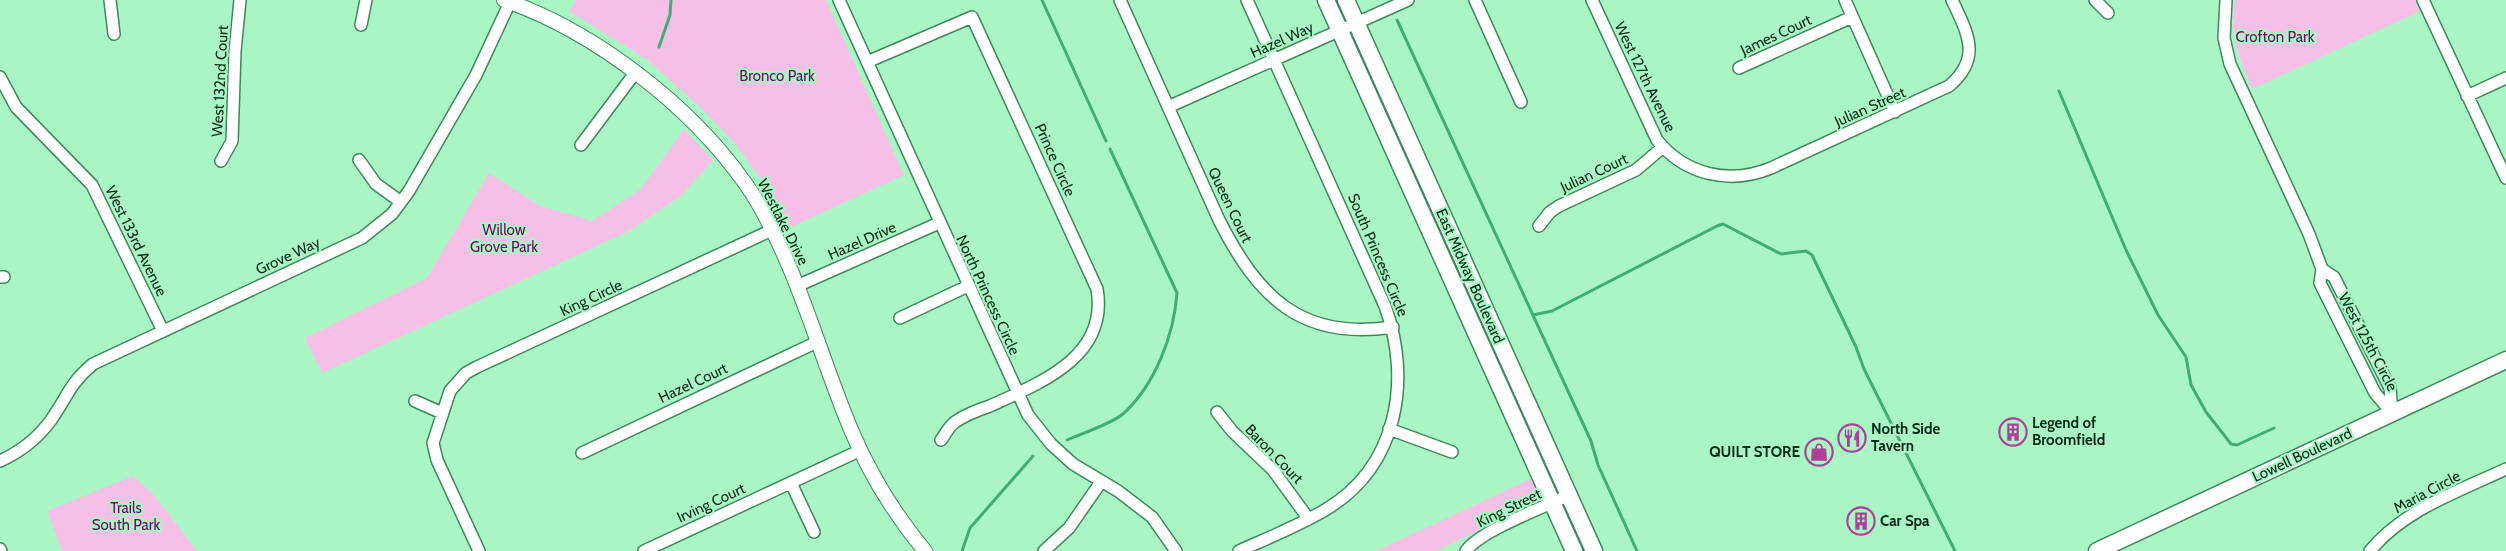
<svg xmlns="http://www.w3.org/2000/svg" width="2506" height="551" font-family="Cabin,sans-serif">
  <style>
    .green { fill: #f5bfe7 }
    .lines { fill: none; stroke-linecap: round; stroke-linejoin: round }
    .stream { stroke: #41ae71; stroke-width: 3 }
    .minor-casing { stroke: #3d885c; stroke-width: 14 }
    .tertiary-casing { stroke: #3d885c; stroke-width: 16 }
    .secondary-casing { stroke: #3d885c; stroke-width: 19 }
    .minor { stroke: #fff; stroke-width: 11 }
    .tertiary { stroke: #fff; stroke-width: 14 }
    .secondary { stroke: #fff; stroke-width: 16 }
    .labels { text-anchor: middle; stroke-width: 4.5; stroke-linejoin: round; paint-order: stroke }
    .street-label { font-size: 15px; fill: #082917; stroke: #a9f6c4 }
    .park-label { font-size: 15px; fill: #720463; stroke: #a9f6c4 }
    .poi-label { font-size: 15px; font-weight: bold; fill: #082917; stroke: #a9f6c4; text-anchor: start }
  </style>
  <rect width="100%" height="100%" fill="#a9f6c4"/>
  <!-- green -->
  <path class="green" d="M576,0H826L904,175L791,227L763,182L732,140L699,106L646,59L569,11Z
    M2235,0H2415L2420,11L2252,89C2237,53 2231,40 2235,0Z
    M684,129L713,160L682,195L631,230L322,373L305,338L427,278L489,173L540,206L592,221L641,189Z
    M133,476L152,493L197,551H62L47,511Z
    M1531,479L1541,499L1437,551H1376Z"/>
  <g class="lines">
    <!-- stream -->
    <path class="stream" d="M1042,0L1106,141
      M1397,20L1591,441L1598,465L1637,551
      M659,47L670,15L671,0
      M2059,91L2126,250L2158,315L2186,357L2191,385L2206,412L2231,444L2237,445L2274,428
      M1533,315L1552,311L1717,226L1723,224L1781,254L1806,251L1812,255L1856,347L1864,369L1955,551
      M1067,440C1083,433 1111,424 1123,414C1155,385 1174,335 1177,293L1110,149
      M962,551L970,528L1033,456"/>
    <!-- minor casing -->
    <g class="minor-casing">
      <path id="minor" d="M110,0L114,34
        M839,0L1028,415L1051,444L1073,464L1118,491L1152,517L1176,551
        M1120,0L1219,220C1258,297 1301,341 1393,327
        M1475,0L1521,102
        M1592,0L1657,140C1685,175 1730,185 1771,168L1949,86C1982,58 1968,34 1952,0
        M1845,0L1895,112
        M2095,0L2108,13
        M2226,0L2224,38L2230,64L2309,234L2322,269L2320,283L2375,393L2392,413
        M2423,0L2506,178
        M361,25L366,0
        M867,62L972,17L1097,289C1109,357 1040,383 990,406C978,410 965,415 955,422C949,426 945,435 941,440
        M1739,68L1852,17
        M0,77L16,107L92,185L163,331
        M2467,96L2506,78
        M1168,107L1408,0
        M581,145L635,73
        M359,160L376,184L401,202
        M221,161L232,141L235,51L240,0
        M1539,226L1550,212L1559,206L1636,170L1663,147
        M2322,269L2334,277L2390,388L2392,413
        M0,277H4
        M797,286L939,223
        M900,318L968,286
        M415,401L442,413
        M1217,412L1232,431L1273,470L1308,518
        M1389,429L1452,452
        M582,453L817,342
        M0,461C20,452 38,438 51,420C68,396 69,384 93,364L362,238L392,214L409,191L476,75L511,0
        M791,483L814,532
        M0,549L1,551
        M479,551L437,460L433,443L450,391L466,373L477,367L772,230
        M644,551L861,450
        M1044,551L1069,528L1101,482
        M1239,551C1268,538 1298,526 1325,510C1398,467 1412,380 1385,306L1247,0
        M1466,551C1479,531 1545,507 1569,495
        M2370,551C2403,510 2459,491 2506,469"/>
    </g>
    <!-- tertiary casing -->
    <g class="tertiary-casing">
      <path id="tertiary" d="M504,0C594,31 690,105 745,183C763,208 777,238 789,266C812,320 829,378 852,432C870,474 895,515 925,551"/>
    </g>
    <!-- secondary casing -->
    <g class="secondary-casing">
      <path id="secondary" d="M1326,0L1574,551
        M1346,0L1594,551
        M2097,551L2506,360"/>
    </g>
    <!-- minor -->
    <use href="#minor" class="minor"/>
    <!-- tertiary -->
    <use href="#tertiary" class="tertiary"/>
    <!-- secondary -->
    <use href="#secondary" class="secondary"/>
  </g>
  <!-- icons -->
  <defs>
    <g id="building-ring" transform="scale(1.4375)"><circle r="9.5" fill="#a9f6c4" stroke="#ae3e9a" stroke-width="1.5"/><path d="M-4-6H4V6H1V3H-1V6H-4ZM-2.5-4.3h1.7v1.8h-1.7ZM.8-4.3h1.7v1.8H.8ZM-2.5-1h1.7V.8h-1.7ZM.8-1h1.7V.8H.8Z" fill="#ae3e9a"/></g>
    <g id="restaurant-ring" transform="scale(1.4375)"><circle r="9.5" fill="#a9f6c4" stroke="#ae3e9a" stroke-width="1.5"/><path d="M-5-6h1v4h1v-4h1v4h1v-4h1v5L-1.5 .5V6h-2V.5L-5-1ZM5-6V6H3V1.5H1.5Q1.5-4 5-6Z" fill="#ae3e9a"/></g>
    <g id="shop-ring" transform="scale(1.4375)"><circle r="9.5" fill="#a9f6c4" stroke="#ae3e9a" stroke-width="1.5"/><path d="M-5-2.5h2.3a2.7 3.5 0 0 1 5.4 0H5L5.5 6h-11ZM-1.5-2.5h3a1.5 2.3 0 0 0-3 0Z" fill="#ae3e9a"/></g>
  </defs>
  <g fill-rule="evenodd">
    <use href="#building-ring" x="2013" y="432"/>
    <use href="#restaurant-ring" x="1852" y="438"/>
    <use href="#shop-ring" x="1819" y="452"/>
    <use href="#building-ring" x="1861" y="521"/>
  </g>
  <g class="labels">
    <!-- street labels -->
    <g class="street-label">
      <text transform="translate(1776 35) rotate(-25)" y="5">James Court</text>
      <text transform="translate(1282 40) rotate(-24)" y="5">Hazel Way</text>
      <text transform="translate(1645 77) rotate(64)" y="5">West 127th Avenue</text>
      <text transform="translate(220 81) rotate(-87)" y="5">West 132nd Court</text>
      <text transform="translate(1870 107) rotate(-24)" y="5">Julian Street</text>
      <text transform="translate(1055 160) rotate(66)" y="5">Prince Circle</text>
      <text transform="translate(1594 173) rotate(-25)" y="5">Julian Court</text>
      <text transform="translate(1230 205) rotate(64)" y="5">Queen Court</text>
      <text transform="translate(783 222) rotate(63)" y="5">Westlake Drive</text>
      <text transform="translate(136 241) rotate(64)" y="5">West 133rd Avenue</text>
      <text transform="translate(862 241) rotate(-24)" y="5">Hazel Drive</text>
      <text transform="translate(1378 255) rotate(67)" y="5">South Princess Circle</text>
      <text transform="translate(288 256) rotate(-25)" y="5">Grove Way</text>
      <text transform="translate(1470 276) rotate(66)" y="5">East Midway Boulevard</text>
      <text transform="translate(988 295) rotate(65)" y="5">North Princess Circle</text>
      <text transform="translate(591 298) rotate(-25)" y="5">King Circle</text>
      <text transform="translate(2368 342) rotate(62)" y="5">West 125th Circle</text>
      <text transform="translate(693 383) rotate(-25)" y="5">Hazel Court</text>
      <text transform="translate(1274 454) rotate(46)" y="5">Baron Court</text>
      <text transform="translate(2302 455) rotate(-25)" y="5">Lowell Boulevard</text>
      <text transform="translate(2427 492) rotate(-28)" y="5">Maria Circle</text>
      <text transform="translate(711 503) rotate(-25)" y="5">Irving Court</text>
      <text transform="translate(1509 508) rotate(-26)" y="5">King Street</text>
    </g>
    <!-- park labels -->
    <g class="park-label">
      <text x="2275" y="42">Crofton Park</text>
      <text x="777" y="81">Bronco Park</text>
      <text x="504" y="235">Willow<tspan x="504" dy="17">Grove Park</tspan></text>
      <text x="126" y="513">Trails<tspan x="126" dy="17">South Park</tspan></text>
    </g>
    <!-- poi labels -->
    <g class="poi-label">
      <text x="2032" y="428">Legend of<tspan x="2032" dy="17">Broomfield</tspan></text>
      <text x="1871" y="434">North Side<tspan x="1871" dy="17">Tavern</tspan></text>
      <text x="1800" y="457" text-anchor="end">QUILT STORE</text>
      <text x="1880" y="526">Car Spa</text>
    </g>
  </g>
</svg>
